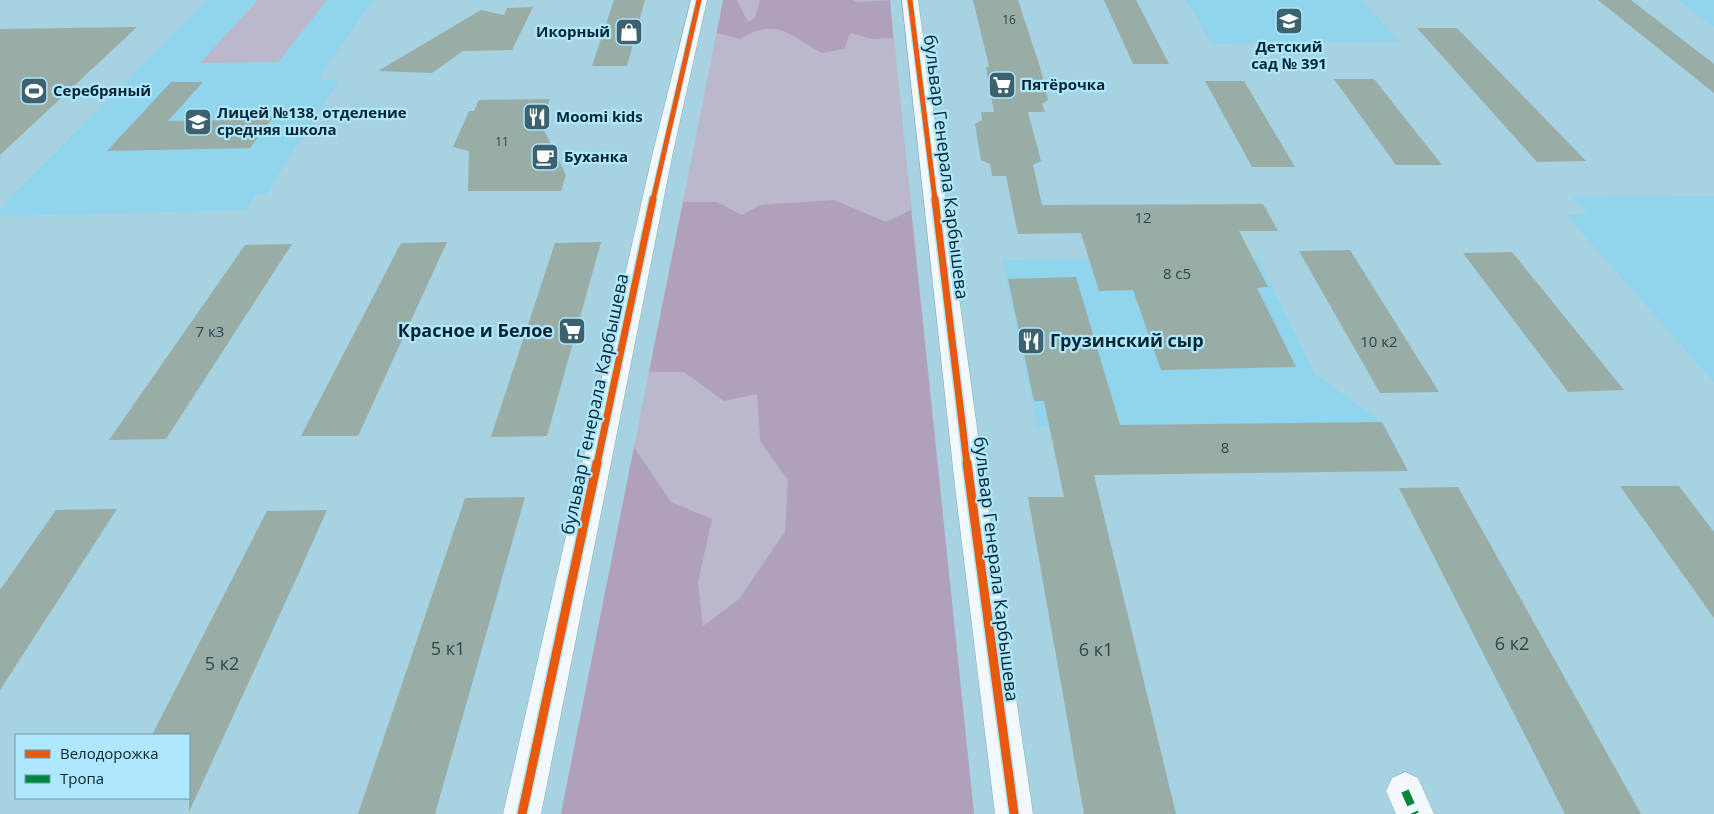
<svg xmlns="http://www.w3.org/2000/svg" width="1714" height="814" font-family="'Open Sans',sans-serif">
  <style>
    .built { fill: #91d4ee }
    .green { fill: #bbb8cb }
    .forest { fill: #afa1bc }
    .building { fill: #99aca6 }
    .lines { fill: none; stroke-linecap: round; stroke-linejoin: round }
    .minor-casing { stroke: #87aebc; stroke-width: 1 }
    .tertiary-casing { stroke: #87aebc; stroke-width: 1 }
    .minor { fill: #f2f8fb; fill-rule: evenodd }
    .tertiary { fill: #f2f8fb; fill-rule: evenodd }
    .quiet { stroke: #00873e; stroke-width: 8; stroke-dasharray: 15 8; stroke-linecap: butt }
    .cycleway-far2-casing { stroke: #aee7fe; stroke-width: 7 }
    .cycleway-far1-casing { stroke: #aee7fe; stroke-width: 10 }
    .cycleway-casing { stroke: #aee7fe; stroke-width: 12 }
    .cycleway-far2 { stroke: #e8590c; stroke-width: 5 }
    .cycleway-far1 { stroke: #e8590c; stroke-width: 7 }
    .cycleway { stroke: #e8590c; stroke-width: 9 }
    .labels { text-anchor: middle; stroke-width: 4.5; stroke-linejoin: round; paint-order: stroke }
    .far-number-label { font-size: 12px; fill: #28474e }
    .far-poi-label { font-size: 15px; font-weight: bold; fill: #032531; stroke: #aee7fe; text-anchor: start }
    .number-label { font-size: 15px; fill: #28474e }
    .street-label { font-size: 18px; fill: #032531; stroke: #aee7fe }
    .poi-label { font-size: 18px; font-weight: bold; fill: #032531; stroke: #aee7fe; text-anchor: end }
    .near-number-label { font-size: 18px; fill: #28474e }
  </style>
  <rect width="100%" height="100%" fill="#a6d2e2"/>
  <!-- built -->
  <path class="built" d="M206,0H373L325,68L319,79L339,81L265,195H256L246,210L0,216V209Z
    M1186,0H1362L1399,41L1212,44Z
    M1678,0H1714V27Z
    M1714,196V382L1566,215H1588L1573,197Z
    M1258,258L1315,374L1382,422L1038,427L1002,260Z"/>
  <!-- green -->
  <path class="green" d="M258,0H327L278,62L200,63Z
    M723,0H890L974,814H561Z"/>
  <!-- forest -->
  <path class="forest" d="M723,0H737L748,22L755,18L760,0H853L858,2L890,0L893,38L873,39L850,33L844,49L822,53C789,35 777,17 740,39L717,33Z
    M834,200L886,222L911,210L974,814H561L634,447L671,502L712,519L698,582L703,626L739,599L785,532L788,480L760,441L757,394L724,401L684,372H649L683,202H717L742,215L760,205Z"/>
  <!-- building -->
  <path class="building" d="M614,0H645L627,66H592Z
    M973,0H1018L1040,67L1048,100L1042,104L1045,112H1028L1041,161L1033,165L1042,205L1263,204L1278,231H1239L1268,287L1257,288L1296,367L1161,370L1133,290L1099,291L1081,233L1018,234L1006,176H992L990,164L981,160L975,124L982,120L981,112H994L986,68L989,66Z
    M1104,0H1136L1169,64H1133Z
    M1598,0H1631L1714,64V93Z
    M533,7L512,50L463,51L432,73L378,71L481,10L504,15L507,8Z
    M137,27L0,155V29Z
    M1417,28H1457L1586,161L1537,162Z
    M1334,79H1374L1442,165H1396Z
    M1205,81H1244L1295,167H1252Z
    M171,82H203L168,121L237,120L239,117L274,116L250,148L107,151Z
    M550,99L541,124L566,175L561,191H468L469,151L453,147L469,111H474L479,100Z
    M447,242L358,436H301L401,243Z
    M601,242L547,436L491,437L555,243Z
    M292,244L166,439L109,440L245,245Z
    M1350,250L1439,392L1380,393L1299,251Z
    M1512,252L1624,390L1568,392L1463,253Z
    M1076,277L1120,425L1382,422L1408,471L1094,475L1176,814H1084L1028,497H1064L1044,401H1034L1008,279Z
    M1620,486H1679L1714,532V618Z
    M1458,487L1641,814H1565L1399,488Z
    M525,497L435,814H358L465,498Z
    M117,509L0,690V590L56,510Z
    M327,510L302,566L189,812V735H152L267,511Z"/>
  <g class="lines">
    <!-- minor casing -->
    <g class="minor-casing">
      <path id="minor" d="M1405,772L1418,778L1434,814H1396L1386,791L1392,778Z"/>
    </g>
    <!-- tertiary casing -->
    <g class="tertiary-casing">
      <path id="tertiary" d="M691,0H707L673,152L541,814H503L653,152Z
        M902,0H918L985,486L1033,814H995L955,486Z"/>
    </g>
    <!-- minor -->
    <use href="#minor" class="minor"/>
    <!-- tertiary -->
    <use href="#tertiary" class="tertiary"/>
    <!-- quiet -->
    <path class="quiet" d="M1405,791L1415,814"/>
    <!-- cycleway-far2 casing -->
    <g class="cycleway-far2-casing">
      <path id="cycleway-far2" d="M910,0L935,200
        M653,200L699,0"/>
    </g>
    <!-- cycleway-far1 casing -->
    <g class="cycleway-far1-casing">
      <path id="cycleway-far1" d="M935,199L967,464
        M597,464L653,199"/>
    </g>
    <!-- cycleway casing -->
    <g class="cycleway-casing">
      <path id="cycleway" d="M967,463L1014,814
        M522,814L597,463"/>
    </g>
    <!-- cycleway-far2 -->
    <use href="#cycleway-far2" class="cycleway-far2"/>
    <!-- cycleway-far1 -->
    <use href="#cycleway-far1" class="cycleway-far1"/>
    <!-- cycleway -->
    <use href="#cycleway" class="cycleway"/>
  </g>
  <!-- icons -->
  <defs>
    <g id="school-square" transform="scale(1.4375)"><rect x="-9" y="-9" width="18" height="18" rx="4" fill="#3c626f" stroke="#aee7fe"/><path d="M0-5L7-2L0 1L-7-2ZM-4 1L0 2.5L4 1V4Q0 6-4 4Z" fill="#fff"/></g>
    <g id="shop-square" transform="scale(1.4375)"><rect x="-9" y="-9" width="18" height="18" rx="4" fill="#3c626f" stroke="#aee7fe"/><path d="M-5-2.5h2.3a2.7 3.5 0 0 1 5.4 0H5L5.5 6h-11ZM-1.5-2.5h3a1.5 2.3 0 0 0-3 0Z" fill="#fff"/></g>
    <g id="supermarket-square" transform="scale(1.4375)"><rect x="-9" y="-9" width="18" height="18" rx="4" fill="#3c626f" stroke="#aee7fe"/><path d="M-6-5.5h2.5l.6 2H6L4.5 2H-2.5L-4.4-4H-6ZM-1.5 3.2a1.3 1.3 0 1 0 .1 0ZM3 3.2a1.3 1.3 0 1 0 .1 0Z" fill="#fff"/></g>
    <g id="stadium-square" transform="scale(1.4375)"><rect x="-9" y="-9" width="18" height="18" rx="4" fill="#3c626f" stroke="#aee7fe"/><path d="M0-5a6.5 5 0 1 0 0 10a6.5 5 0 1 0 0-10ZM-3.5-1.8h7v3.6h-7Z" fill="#fff"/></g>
    <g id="restaurant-square" transform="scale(1.4375)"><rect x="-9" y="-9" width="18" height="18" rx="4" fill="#3c626f" stroke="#aee7fe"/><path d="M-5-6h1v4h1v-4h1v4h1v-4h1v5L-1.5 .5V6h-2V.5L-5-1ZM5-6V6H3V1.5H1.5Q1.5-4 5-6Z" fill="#fff"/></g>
    <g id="cafe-square" transform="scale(1.4375)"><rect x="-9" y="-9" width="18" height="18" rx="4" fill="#3c626f" stroke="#aee7fe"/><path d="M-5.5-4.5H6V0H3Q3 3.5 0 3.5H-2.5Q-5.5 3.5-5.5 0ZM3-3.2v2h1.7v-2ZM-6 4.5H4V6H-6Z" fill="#fff"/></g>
  </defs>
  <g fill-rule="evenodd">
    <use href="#school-square" x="1289" y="21"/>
    <use href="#shop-square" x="629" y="32"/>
    <use href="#supermarket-square" x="1002" y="85"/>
    <use href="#stadium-square" x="34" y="91"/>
    <use href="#restaurant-square" x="537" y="117"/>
    <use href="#school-square" x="198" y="122"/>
    <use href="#cafe-square" x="545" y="157"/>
    <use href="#supermarket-square" x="572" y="331"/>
    <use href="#restaurant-square" x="1031" y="341"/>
  </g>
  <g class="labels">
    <!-- far-number labels -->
    <g class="far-number-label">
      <text x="1009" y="24">16</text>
      <text x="502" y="146">11</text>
    </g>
    <!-- far-poi labels -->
    <g class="far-poi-label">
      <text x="610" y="37" text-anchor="end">Икорный</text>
      <text x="1289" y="52" text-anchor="middle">Детский<tspan x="1289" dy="17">сад № 391</tspan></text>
      <text x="1021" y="90">Пятёрочка</text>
      <text x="53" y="96">Серебряный</text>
      <text x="217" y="118">Лицей №138, отделение<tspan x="217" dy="17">средняя школа</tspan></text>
      <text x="556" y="122">Moomi kids</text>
      <text x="564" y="162">Буханка</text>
    </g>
    <!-- number labels -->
    <g class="number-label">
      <text x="1143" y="223">12</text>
      <text x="1177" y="279">8 с5</text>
      <text x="210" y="337">7 к3</text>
      <text x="1379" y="347">10 к2</text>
      <text x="1225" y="453">8</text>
    </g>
    <!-- street labels -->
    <g class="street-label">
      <text transform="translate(946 167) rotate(83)" y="6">бульвар Генерала Карбышева</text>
      <text transform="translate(595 404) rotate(-78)" y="6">бульвар Генерала Карбышева</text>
      <text transform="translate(996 569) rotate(83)" y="6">бульвар Генерала Карбышева</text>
    </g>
    <!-- poi labels -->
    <g class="poi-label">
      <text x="553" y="337">Красное и Белое</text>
      <text x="1050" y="347" text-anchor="start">Грузинский сыр</text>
    </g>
    <!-- near-number labels -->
    <g class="near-number-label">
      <text x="1512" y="650">6 к2</text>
      <text x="448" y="655">5 к1</text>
      <text x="1096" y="656">6 к1</text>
      <text x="222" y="670">5 к2</text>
    </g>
  </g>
  <!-- legend -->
  <rect x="15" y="734" width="175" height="65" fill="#aee7fe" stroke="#6a99ac"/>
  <rect x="25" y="750" width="25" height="8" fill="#e8590c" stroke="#6a99ac"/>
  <text x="60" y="759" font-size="15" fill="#032531">Велодорожка</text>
  <rect x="25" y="775" width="25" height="8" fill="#00873e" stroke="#6a99ac"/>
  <text x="60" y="784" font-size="15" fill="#032531">Тропа</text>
</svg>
